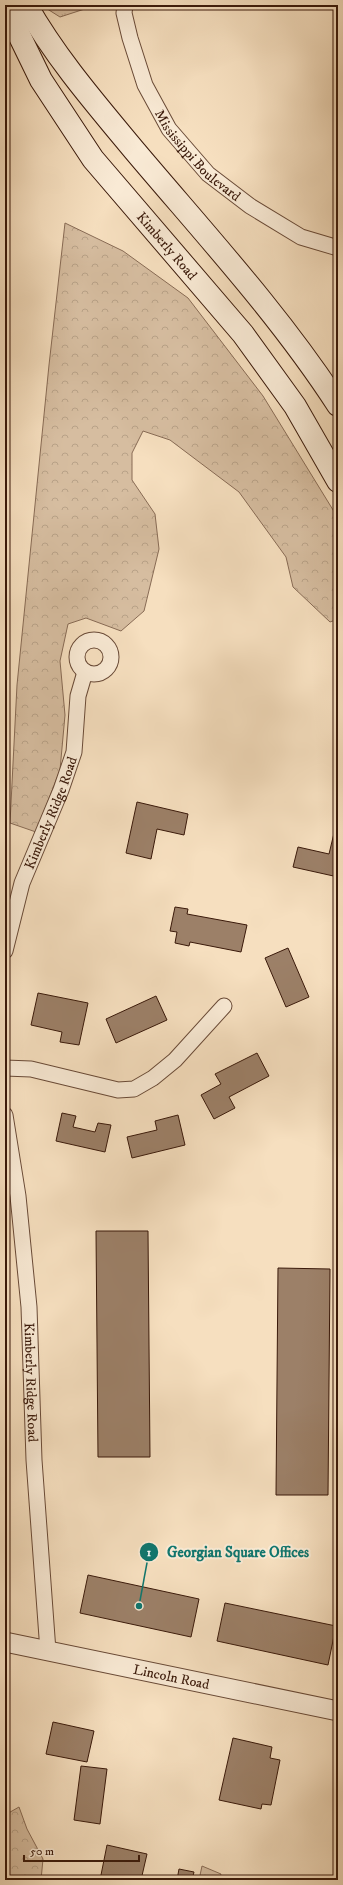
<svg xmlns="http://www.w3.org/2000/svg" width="343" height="1885" font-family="'IM FELL DW Pica',serif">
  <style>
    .forest { fill: url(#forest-crowns); stroke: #886b55 }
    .park { fill: url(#park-tufts); stroke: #886b55 }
    .building { fill: #9c8068; stroke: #3a190a }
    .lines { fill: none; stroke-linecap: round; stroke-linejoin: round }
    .minor-casing { stroke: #694a37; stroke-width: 17 }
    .tertiary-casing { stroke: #694a37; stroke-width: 21 }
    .secondary-casing { stroke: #3a190a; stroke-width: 24 }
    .minor { stroke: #f9ead5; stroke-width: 15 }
    .tertiary { stroke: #f9ead5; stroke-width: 19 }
    .secondary { stroke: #f9ead5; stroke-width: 22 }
    .labels { text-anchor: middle; stroke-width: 4; stroke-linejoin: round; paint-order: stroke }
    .street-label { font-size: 14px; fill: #3a190a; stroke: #f9ead5 }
    .leader { fill: none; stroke: #0f766e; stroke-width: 1.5 }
    .callout-dot { fill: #0f766e; stroke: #f9ead5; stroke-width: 1.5 }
    .mark-label { font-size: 12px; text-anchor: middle; font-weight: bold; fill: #fff }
    .callout-label { font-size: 15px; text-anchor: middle; font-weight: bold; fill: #0f766e; stroke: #f9ead5; stroke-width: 4; stroke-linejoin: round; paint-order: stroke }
  </style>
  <defs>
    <pattern id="forest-crowns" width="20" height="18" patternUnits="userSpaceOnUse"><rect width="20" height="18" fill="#d6bda0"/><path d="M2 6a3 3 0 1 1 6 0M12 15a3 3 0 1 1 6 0" fill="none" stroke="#b8a288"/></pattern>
    <pattern id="park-tufts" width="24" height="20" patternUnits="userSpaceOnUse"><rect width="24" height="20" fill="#d6bda0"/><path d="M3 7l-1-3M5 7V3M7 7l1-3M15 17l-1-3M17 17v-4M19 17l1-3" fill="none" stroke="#b8a288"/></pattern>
  </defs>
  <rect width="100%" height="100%" fill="#f6dfbf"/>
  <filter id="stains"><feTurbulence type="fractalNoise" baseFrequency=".005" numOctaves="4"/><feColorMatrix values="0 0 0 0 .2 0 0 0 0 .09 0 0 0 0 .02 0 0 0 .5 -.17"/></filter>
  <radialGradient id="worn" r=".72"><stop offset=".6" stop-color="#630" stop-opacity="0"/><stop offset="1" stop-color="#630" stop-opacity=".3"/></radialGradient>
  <!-- forest -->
  <path class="forest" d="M65,223L123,251L188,298L263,396L338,518V619L330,622L293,587L286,557L239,492L170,440L143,431L132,453V480L155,514L159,549L144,611L121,631L86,618L68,624L60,661L65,715L60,770L36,832L10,823L17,685L49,365Z
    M19,1807L27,1829L43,1859L41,1880H5V1815Z
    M202,1866L221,1874L219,1880H199Z"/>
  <!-- park -->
  <path class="park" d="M41,5H97L60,17Z"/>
  <!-- building -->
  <path class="building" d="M137,802L188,814L184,835L157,829L151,859L126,853Z
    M335,829L338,830V877L293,867L298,847L329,854Z
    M175,907L188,909L187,914L247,925L241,952L190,942L189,946L175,943L177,932L170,931Z
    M288,948L309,997L286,1007L265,958Z
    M38,993L88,1003L79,1045L60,1042L62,1032L31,1025Z
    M156,996L167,1020L116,1043L106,1019Z
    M257,1053L269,1076L229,1097L235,1108L214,1119L201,1095L221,1084L215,1074Z
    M62,1113L76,1116L73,1127L95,1132L98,1123L111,1125L105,1152L56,1141Z
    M178,1115L185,1145L132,1158L127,1137L157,1130L155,1121Z
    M96,1231H148L150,1457H98Z
    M278,1268L330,1269L328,1495H276Z
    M88,1575L199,1599L191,1637L80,1613Z
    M225,1603L336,1626L328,1665L217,1641Z
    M53,1722L94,1731L87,1762L46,1754Z
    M233,1738L272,1747L270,1758L280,1760L271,1805L262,1804L261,1809L219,1800Z
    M81,1766L107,1769L100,1824L74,1820Z
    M107,1845L147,1854L141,1880H100Z
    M179,1869L194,1872L192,1880H177Z"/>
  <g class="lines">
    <!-- minor casing -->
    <g class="minor-casing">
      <g id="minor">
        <path id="s1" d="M125,5L124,13L130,38L145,85L169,129L208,174L250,206L301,237L338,248"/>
        <circle cx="94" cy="657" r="17"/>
        <path id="s2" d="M5,951L22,883L61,790L74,752L78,696L85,672"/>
        <path d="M5,1068L31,1069L118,1090L134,1089L153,1078L175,1060L224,1006"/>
        <path id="s3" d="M5,1115L18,1196L29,1307L34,1460L48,1651"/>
      </g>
    </g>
    <!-- tertiary casing -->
    <g class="tertiary-casing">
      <g id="tertiary">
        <path id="s4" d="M5,1642L338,1711"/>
      </g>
    </g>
    <!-- secondary casing -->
    <g class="secondary-casing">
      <g id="secondary">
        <path d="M26,5C56,58 95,103 134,150C204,233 279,314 338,405"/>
        <path id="s5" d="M5,6L41,80L93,159L243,334L295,406L338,481"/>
      </g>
    </g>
    <!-- minor -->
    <use href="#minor" class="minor"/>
    <!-- tertiary -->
    <use href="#tertiary" class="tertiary"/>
    <!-- secondary -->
    <use href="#secondary" class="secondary"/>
  </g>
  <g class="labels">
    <!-- street labels -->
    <g class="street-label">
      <text dy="5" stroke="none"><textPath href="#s1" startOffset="172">Mississippi Boulevard</textPath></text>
      <text dy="5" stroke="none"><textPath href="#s5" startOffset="291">Kimberly Road</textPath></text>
      <text dy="5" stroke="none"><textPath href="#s2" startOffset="146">Kimberly Ridge Road</textPath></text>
      <text dy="5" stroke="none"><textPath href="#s3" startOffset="269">Kimberly Ridge Road</textPath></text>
      <text dy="5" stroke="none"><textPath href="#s4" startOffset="170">Lincoln Road</textPath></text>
    </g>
  </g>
  <!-- callouts -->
  <path class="leader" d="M139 1606L149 1552"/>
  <g class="callout-dot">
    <circle cx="139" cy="1606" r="4"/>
    <circle cx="149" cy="1552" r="10"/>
  </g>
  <g class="mark-label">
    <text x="149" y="1556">1</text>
  </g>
  <g class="callout-label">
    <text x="238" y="1557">Georgian Square Offices</text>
  </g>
  <!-- margin -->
  <rect width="343" height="1885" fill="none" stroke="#f6dfbf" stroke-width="20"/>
  <rect x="6" y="6" width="331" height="1873" fill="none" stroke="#3a190a" stroke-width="2"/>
  <rect x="10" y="10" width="323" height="1865" fill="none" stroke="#3a190a"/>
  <!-- scale -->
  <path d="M24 1855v6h115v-6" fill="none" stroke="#3a190a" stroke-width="2"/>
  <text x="30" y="1855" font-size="12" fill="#3a190a" stroke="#f9ead5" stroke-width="3" paint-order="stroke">50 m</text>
  <rect width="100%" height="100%" filter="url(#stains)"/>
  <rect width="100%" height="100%" fill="url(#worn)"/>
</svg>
